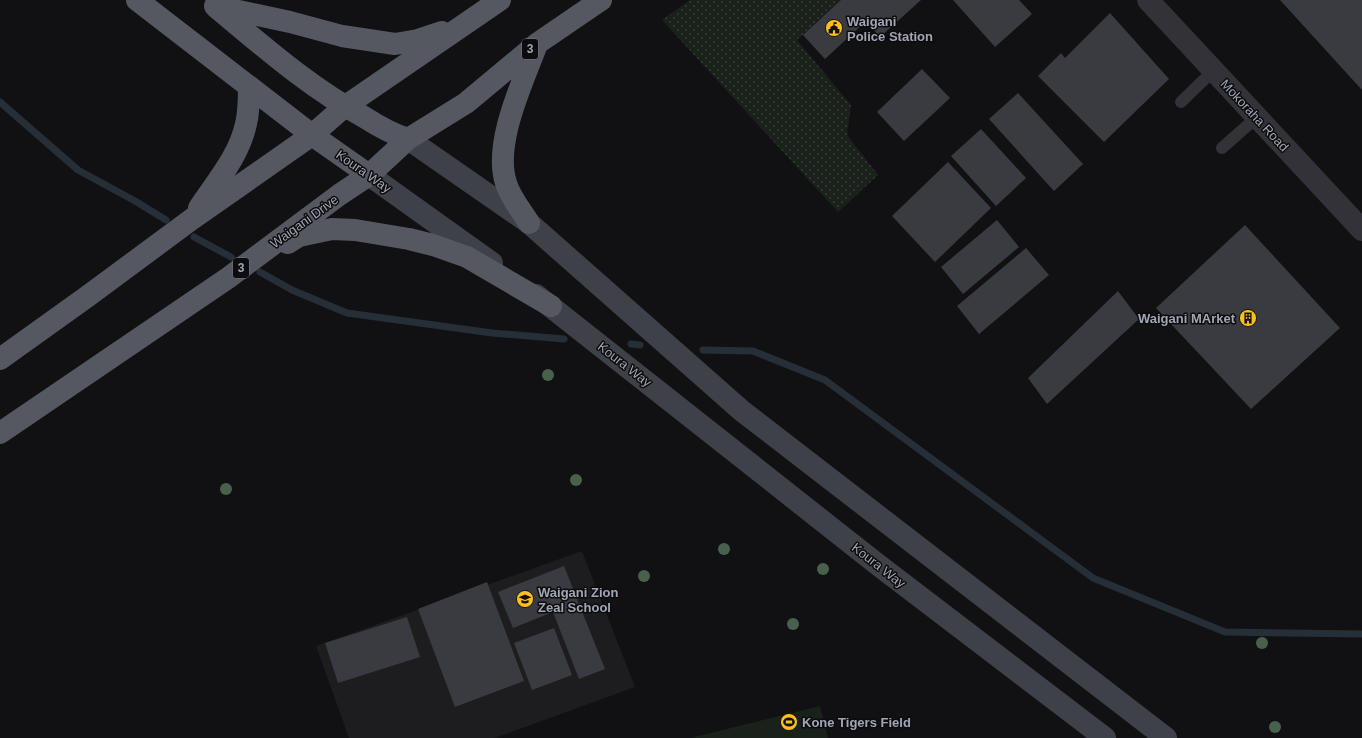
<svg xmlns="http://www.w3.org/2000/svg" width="1362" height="738" font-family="Helvetica,sans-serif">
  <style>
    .built { fill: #1d1d20 }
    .grass { fill: url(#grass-dots) }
    .garden { fill: #19211a }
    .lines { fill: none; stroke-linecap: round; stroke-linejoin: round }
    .stream { stroke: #262f37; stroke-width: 7 }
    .building { fill: #3a3b41 }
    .service { stroke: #323238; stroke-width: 12 }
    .minor { stroke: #323238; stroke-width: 22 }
    .secondary { stroke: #3f4148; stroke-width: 22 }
    .trunk { stroke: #555860; stroke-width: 22 }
    .tree { fill: #49614c }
    .labels { text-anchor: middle; stroke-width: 3; stroke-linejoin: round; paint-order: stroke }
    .shield { fill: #0c0c0e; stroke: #747883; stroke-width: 1 }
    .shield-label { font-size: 12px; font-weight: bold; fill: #a1a6b5 }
    .poi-label { font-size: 13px; font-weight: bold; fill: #a1a6b5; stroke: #0c0c0e; text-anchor: start }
    .street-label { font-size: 13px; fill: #a1a6b5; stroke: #0c0c0e }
  </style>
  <defs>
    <pattern id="grass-dots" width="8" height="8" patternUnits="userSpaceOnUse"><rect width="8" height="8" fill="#19211a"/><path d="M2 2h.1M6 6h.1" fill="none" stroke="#373e39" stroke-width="1.8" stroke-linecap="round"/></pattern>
  </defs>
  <rect width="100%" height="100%" fill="#111113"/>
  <!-- built -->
  <path class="built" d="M582,551L635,687L495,738H349L316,646Z"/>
  <!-- grass -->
  <path class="grass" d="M690,0H841L797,40L851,105L847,135L878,175L838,212L662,20Z"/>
  <!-- garden -->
  <path class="garden" d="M820,706L828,738H690Z"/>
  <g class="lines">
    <!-- stream -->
    <path class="stream" d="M0,102L78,170L135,201L166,220
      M194,237L231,257
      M260,272L292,290L347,313L492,333L564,339
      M631,344L640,345
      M703,350L753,351L825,380L1093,578L1225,632L1362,634"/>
  </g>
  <!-- building -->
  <path class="building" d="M841,0H921L880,37L866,21L825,59L803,35Z
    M953,0H1019L1032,14L995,47Z
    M1280,0H1362V90Z
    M1110,13L1169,79L1104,142L1038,76L1061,53L1065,58Z
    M922,69L950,98L904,141L877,112Z
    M1018,93L1083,164L1054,191L989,119Z
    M981,129L1026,178L996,206L951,156Z
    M948,162L991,208L935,262L892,216Z
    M997,220L1019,247L963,294L941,267Z
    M1245,225L1340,328L1251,409L1156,308Z
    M1026,248L1049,275L979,334L957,306Z
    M1118,291L1139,319L1047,404L1028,378Z
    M564,566L605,669L579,679L553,612L513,628L498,592Z
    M487,582L524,681L455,707L418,609Z
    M407,617L420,657L338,683L325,643Z
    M554,628L572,675L532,690L514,643Z"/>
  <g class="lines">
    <!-- service -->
    <path class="service" d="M1181,102L1214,70
      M1222,148L1257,117"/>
    <!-- minor -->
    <path class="minor" d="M1148,0L1362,230"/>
    <!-- secondary -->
    <path class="secondary" d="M408,139L529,223L742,411L1166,738
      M369,175L492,263
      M536,295L877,564L1105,738"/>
    <!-- trunk -->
    <path class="trunk" d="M137,0L312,135L369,175
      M215,6L290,22L342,36L395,44L418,40L442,32
      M217,8C264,47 310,88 364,117C378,126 392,134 408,139
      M199,208C217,181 239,156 246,124C249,112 249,99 249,86
      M529,223C521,210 510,197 506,183C493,143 523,82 537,44
      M288,243L299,236L332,229L355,230L409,239L433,245L467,257L551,306
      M0,359L88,296L192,219L312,135L344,107L500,0
      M0,433L228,278L339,195L369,175L408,139L466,103L538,43L601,0"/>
  </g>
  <!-- trees -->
  <g class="tree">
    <circle cx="548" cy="375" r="6"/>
    <circle cx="576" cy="480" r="6"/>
    <circle cx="226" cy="489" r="6"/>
    <circle cx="724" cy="549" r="6"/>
    <circle cx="823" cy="569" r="6"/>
    <circle cx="644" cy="576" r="6"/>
    <circle cx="793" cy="624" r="6"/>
    <circle cx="1262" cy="643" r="6"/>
    <circle cx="1275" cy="727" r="6"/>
  </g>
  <!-- icons -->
  <defs>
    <g id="civic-disc" transform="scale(0.9)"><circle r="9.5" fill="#ffc01d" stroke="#0c0c0e"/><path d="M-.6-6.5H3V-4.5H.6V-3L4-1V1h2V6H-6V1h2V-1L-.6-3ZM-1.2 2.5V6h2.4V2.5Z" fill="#111"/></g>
    <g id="building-disc" transform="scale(0.9)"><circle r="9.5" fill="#ffc01d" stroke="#0c0c0e"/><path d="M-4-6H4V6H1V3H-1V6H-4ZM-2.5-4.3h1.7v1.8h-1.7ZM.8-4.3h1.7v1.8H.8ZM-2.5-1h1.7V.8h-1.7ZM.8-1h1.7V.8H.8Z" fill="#111"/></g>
    <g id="school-disc" transform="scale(0.9)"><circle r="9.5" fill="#ffc01d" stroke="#0c0c0e"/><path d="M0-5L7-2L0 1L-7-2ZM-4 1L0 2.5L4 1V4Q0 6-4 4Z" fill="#111"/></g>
    <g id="stadium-disc" transform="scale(0.9)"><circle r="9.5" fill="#ffc01d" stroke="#0c0c0e"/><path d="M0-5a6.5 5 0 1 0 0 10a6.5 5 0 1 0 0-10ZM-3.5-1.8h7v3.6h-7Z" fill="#111"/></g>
  </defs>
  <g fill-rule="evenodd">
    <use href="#civic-disc" x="834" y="28"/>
    <use href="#building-disc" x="1248" y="318"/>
    <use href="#school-disc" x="525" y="599"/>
    <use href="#stadium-disc" x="789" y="722"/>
  </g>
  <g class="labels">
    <!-- shield labels -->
    <g class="shield">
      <rect x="522" y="39" width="16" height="20" rx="3"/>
      <rect x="233" y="258" width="16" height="20" rx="3"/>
    </g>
    <g class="shield-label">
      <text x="530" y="53">3</text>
      <text x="241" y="272">3</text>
    </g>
    <!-- poi labels -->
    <g class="poi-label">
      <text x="847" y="26">Waigani<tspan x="847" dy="15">Police Station</tspan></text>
      <text x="1235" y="323" text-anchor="end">Waigani MArket</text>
      <text x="538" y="597">Waigani Zion<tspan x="538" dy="15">Zeal School</tspan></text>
      <text x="802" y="727">Kone Tigers Field</text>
    </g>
    <!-- street labels -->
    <g class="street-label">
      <text transform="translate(1255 115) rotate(47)" y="5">Mokoraha Road</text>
      <text transform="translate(364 171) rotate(35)" y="5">Koura Way</text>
      <text transform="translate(304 221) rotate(-36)" y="5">Waigani Drive</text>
      <text transform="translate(625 364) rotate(38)" y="5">Koura Way</text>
      <text transform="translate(879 565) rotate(38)" y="5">Koura Way</text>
    </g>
  </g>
</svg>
